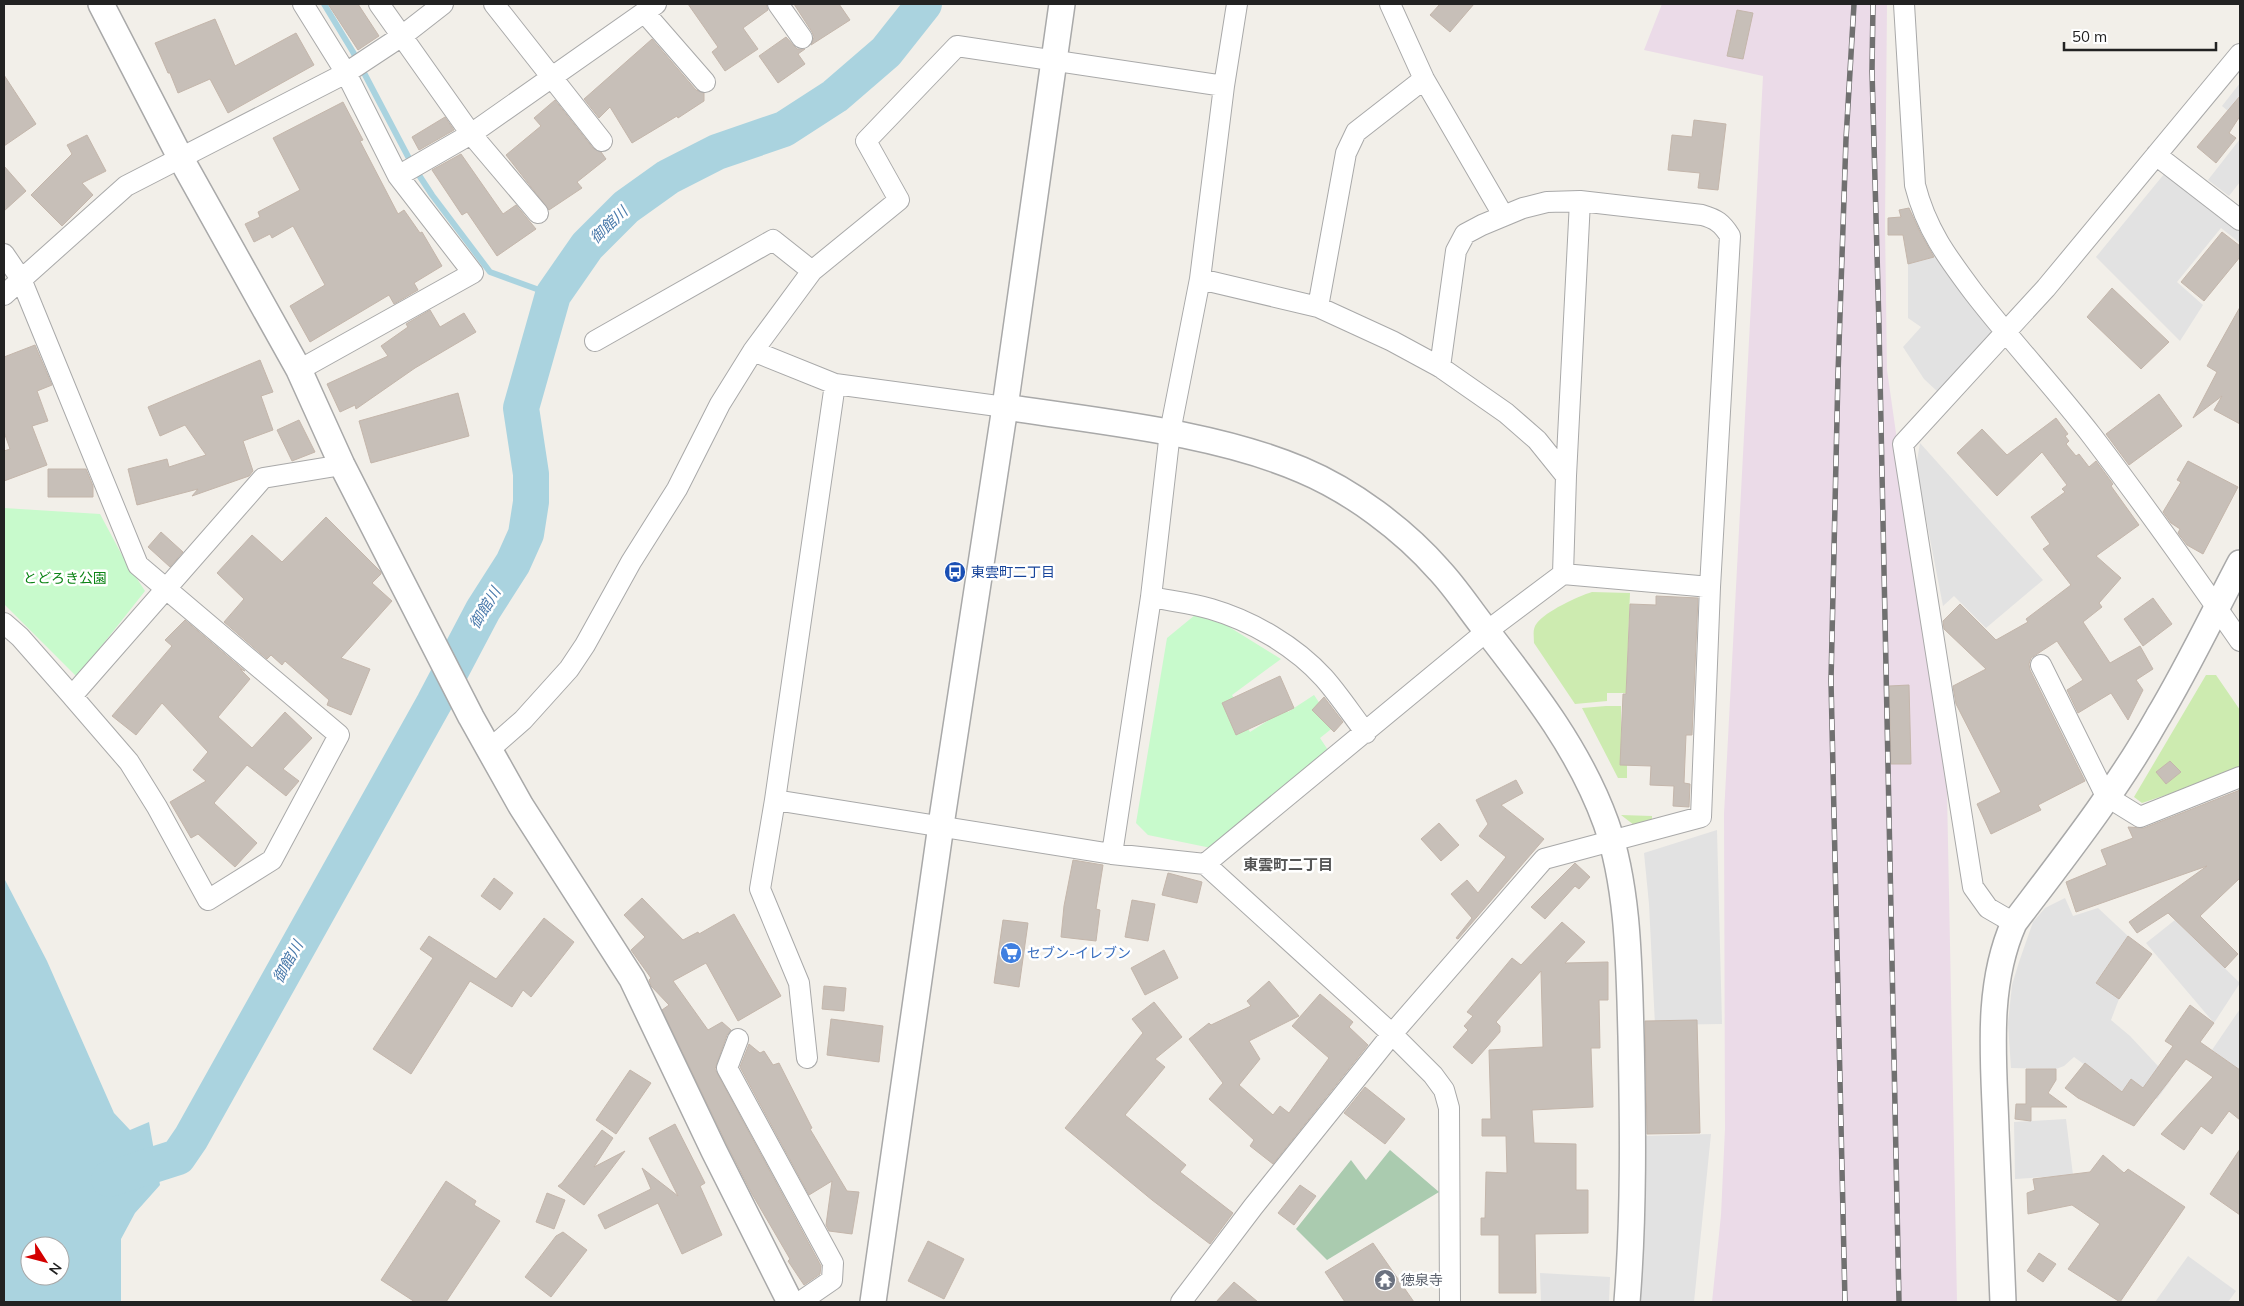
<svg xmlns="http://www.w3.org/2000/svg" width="2244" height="1306" font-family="Mulish,'Noto Sans JP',sans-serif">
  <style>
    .industrial { fill: #ebdbe8 }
    .grass { fill: #cdebb0 }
    .cemetery { fill: #aacbaf }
    .park { fill: #c8facc }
    .parking { fill: #e2e2e2 }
    .water { fill: #aad3df; fill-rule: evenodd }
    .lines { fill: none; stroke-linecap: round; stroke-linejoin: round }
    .stream { stroke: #aad3df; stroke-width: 6 }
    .river { stroke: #aad3df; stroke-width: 36 }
    .building { fill: #c7bfb8; stroke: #c4b6ab }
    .minor-casing { stroke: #a9a9a9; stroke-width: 22 }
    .tertiary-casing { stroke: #a9a9a9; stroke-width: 28 }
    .minor { stroke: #fff; stroke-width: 20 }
    .tertiary { stroke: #fff; stroke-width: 25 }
    .rail-casing { stroke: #707070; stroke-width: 5.5 }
    .rail { stroke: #fff; stroke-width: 4; stroke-dasharray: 11; stroke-linecap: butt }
    .labels { text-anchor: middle; stroke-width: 5; stroke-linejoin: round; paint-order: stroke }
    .transit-label { font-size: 14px; fill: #164399; stroke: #fff; text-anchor: start }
    .park-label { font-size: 14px; fill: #0c8416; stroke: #fff }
    .shop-label { font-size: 14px; fill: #366cbe; stroke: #fff; text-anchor: start }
    .worship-label { font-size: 14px; fill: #5b616d; stroke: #fff; text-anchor: start }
    .water-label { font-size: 15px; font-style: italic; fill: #4a7aab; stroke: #fff }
    .neighbourhood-label { font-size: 15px; font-weight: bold; fill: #555; stroke: #fff }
  </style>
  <rect width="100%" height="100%" fill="#f2efe9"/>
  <!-- industrial -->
  <path class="industrial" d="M1662,4H1887L1885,225L1887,370L1947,791L1957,1302H1712L1721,1215L1725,1129L1724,814L1763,76L1644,50Z"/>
  <!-- grass -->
  <path class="grass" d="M1592,592L1630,593L1626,693H1607V701L1575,704L1534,643C1534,636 1532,629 1537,623C1545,612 1578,596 1592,592Z
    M2206,675H2216L2240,710V767L2190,787L2142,803L2134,797Z
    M1606,706H1621V763L1627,764V778H1618L1582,708Z
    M1621,815L1652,816V820L1634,825Z"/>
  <!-- cemetery -->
  <path class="cemetery" d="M1390,1150L1439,1192L1327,1260L1296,1229L1351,1160L1366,1180Z"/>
  <!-- park -->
  <path class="park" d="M4,508L100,514L123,557L145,591L77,677L4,604Z
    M1195,615L1226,625L1281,659L1232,695L1237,703L1234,707L1250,732L1286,709L1288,712L1314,695L1335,726L1320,738L1332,756L1211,848L1148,835L1136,823L1167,638Z"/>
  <!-- parking -->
  <path class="parking" d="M2240,83V121L2222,106Z
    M2240,139V182L2229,196L2208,180Z
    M2169,168L2240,225V243L2221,228L2177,282L2203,305L2180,341L2096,257Z
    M1935,257L1968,298L1992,333L1939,393L1924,379L1903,347L1921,327L1908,318V264Z
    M1920,443L2043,580L1986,628L1954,596L1943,606L1916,467Z
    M1717,830L1722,1024L1655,1025L1649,904L1644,853Z
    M2065,898L2073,916L2098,908L2128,936L2096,982L2119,999L2111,1020L2130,1036L2171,1080L2157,1099L2131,1079L2122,1092L2074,1057L2064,1066L2056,1069L2011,1068L2008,1023L2012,985L2019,962L2033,922L2045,908Z
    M2175,920L2240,983L2214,1023L2146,943Z
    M2240,1009V1070L2212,1050Z
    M2066,1119L2073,1175L2015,1179L2014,1122Z
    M1711,1134L1694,1302H1639L1645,1136Z
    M2188,1256L2236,1291L2228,1302H2155Z
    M1540,1273L1610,1277L1609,1302H1541Z"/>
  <!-- water -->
  <path class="water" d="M4,878L47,961L114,1113L130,1130L149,1122L160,1185L135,1213L121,1239V1302H4ZM30,1246H60V1276H30Z"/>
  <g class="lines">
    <!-- stream -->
    <path class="stream" d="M324,4L353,52L413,166L432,195L490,272L553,295"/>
    <!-- river -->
    <path class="river" d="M109,1179L178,1157L191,1138L434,703L483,610L513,563L526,534L531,502V474L521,408L553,295L587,246L626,207L668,177L717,152L784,129L835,96L886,52L924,4"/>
  </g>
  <!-- building -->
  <path class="building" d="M328,4H358L379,36L358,50Z
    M688,4H766L768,10L743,28L758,49L725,71L712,52L718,47Z
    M794,4H839L850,20L811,45L814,37L812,32Z
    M1440,4H1474L1450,32L1430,15Z
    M1737,10L1753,13L1743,59L1727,56Z
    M215,19L235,66L296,33L314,65L228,113L210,79L178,93L170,73H168L155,43Z
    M786,37L797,49H805L798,54L805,64L778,83L759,56Z
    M652,39L696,90L704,93V101L678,118L677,116L632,143L610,107L599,118L584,99Z
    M4,75L36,124L4,146Z
    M2240,96V116L2229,133L2236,138L2216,163L2197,147Z
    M555,100L593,148L601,152L606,159L577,182L582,188L549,210L506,155L541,126L534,118Z
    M343,102L363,140L360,141L398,214L404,210L420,233L422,232L442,266L414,283L418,290L394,304L389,295L310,342L290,306L325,285L293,226L272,238L270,234L254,242L245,224L260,217L258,212L300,190L273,138Z
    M445,117L454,130L419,150L412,137Z
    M1694,120L1726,124L1718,190L1698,188L1700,173L1668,170L1672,135L1692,137Z
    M87,135L106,171L82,183L93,195L62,226L31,195L72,154L67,145Z
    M461,154L503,214L516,205L536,229L497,256L467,212L462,215L432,170Z
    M4,166L26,191L4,211Z
    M1909,208L1921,234L1934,257L1908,264L1903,235H1888V218L1901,217L1899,210Z
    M2222,232L2240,246V257L2204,301L2181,282Z
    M2112,288L2169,342L2141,369L2087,317Z
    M2240,307V424L2214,410L2222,396L2193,418L2217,372L2207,366Z
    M430,310L440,327L464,313L476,332L415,368L356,409L355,405L340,412L327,384L388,356L381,346L408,327L406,324Z
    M35,345L52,385L37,391L48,421L32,426L47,465L4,481V451L10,449L4,432V357Z
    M260,360L273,392L261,396L273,430L243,441L253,471L249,476L192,496L198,489L137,505L128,469L167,459L169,467L206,455L185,425L160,436L148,407Z
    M458,393L469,436L371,463L359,421Z
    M2159,394L2182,426L2129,465L2106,434Z
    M2056,418L2068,434L2065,436L2069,441L2066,444L2076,456L2079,454L2089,467L2096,461L2113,484L2111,486L2139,525L2096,556L2121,578L2099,603L2102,607L2083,622L2110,663L2140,646L2153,669L2136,680L2143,690L2128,720L2111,693L2078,713L2067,690L2083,680L2057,641L2031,658L2029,664L2030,670L2085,781L2038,805L2041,810L1991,834L1977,804L2001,792L1956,704L1953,686L1986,669L1944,629L1943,621L1960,604L1996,640L2028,622L2026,619L2071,585L2043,549L2050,544L2031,517L2065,492L2062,489L2067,485L2042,452L1997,496L1957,453L1982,429L2007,455Z
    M299,420L315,452L292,461L277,430Z
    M2188,461L2238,487L2203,554L2187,545L2178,533L2180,529L2171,523L2163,512L2181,482L2177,480Z
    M48,469H86L93,486V497H48Z
    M326,517L381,572V574L372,583L392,601L341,658L370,669L351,715L327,705L329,700L285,661L282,665L271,655L267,659L224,622L244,599L217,573L252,535L282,562Z
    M161,532L183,552L170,567L148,547Z
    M1656,596L1698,598L1692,735H1686L1684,783L1690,784L1689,807L1673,806L1674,786L1650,785L1651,766L1620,765L1623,694H1626L1630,604L1656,605Z
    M2153,598L2172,624L2143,646L2124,619Z
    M185,620L245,671L240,669L250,679L218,717L252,748L285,712L312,738L283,769L299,781L286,796L247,765L214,803L257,843L235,867L198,834L191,838L170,802L206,781L193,770L208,752L162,703L136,735L112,716L172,646L165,640Z
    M1280,676L1294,708L1236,735L1222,703Z
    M1909,685L1911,764H1891L1889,686Z
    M1324,697L1343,722L1334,732L1312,710Z
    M2170,761L2181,772L2166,784L2156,772Z
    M1516,780L1523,793L1501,805L1544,839L1458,939L1456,938L1472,918L1451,894L1467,880L1478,893L1506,857L1479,836L1488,824L1476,800Z
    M2240,790V878L2200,916L2238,954L2225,968L2168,913L2137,933L2129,922L2207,866L2076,912L2066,882L2107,865L2101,850L2133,838L2128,827L2144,828Z
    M1439,823L1459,845L1441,861L1421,839Z
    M1073,860L1103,865L1096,909L1100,910L1096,941L1061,937L1064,906Z
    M1575,863L1590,877L1579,889L1575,886L1545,919L1531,907Z
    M1168,873L1202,882L1197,903L1162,895Z
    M494,878L513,893L500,910L481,896Z
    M642,898L683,940L698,932L699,934L734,914L781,996L738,1021L706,963L673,981L708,1030L722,1022L731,1030L727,1035L715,1069L821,1266L820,1274L804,1285L788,1261L790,1259L752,1194L727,1145L662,1010L669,1005L651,986L649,980L651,978L631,950L645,937L624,915Z
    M1132,900L1155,904L1148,941L1125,937Z
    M544,918L574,942L531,997L523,990L512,1007L470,981L411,1074L373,1049L433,958L420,949L429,936L496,979Z
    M1003,920L1028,923L1019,987L994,983Z
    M1562,922L1585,942L1565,963L1608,962V1000H1599L1600,1048H1591L1593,1107L1532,1110L1534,1143L1576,1144V1190H1588V1233L1535,1234L1536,1293H1499V1235H1481V1218H1485L1486,1172L1507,1173L1506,1136H1482V1119H1491L1489,1050L1543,1047L1541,971L1496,1022L1500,1026V1032L1472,1064L1453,1047L1468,1030L1464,1026L1473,1016L1467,1012L1512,958L1521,965Z
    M2128,936L2152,954L2119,999L2096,983Z
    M1164,950L1178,978L1145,995L1131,968Z
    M1269,981L1299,1016L1249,1041L1260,1059L1239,1085L1273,1115L1280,1106L1289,1113L1329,1058L1292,1026L1320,994L1353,1022L1349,1027L1368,1045L1273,1164L1250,1146L1254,1140L1209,1099L1223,1083L1189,1039L1209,1023L1211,1025L1251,1006L1247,1001Z
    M824,986L846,988L844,1011L822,1009Z
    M1154,1002L1182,1037L1155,1059L1165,1067L1125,1115L1186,1165L1180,1172L1233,1213L1210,1244L1152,1200L1065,1128L1143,1033L1132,1019Z
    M2190,1005L2214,1023L2200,1042L2240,1070V1120L2229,1111L2212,1134L2201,1126L2184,1150L2161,1134L2213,1077L2186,1059L2134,1126L2078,1098L2065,1088L2085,1063L2122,1092L2131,1079L2143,1088L2173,1046L2165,1041Z
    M831,1019L883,1026L879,1062L827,1055Z
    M1697,1020L1700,1133L1647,1134L1645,1021Z
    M749,1044L760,1053L764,1051L773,1065L779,1063L812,1128L810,1129L847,1191L859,1192L852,1234L829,1231L826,1225L832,1181L809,1195L740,1067Z
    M2026,1069H2056V1080L2048,1093L2067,1107H2031V1121L2015,1119L2016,1104H2026Z
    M630,1070L651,1083L616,1134L596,1120Z
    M1365,1087L1405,1119L1385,1144L1344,1113Z
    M675,1124L705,1183L700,1186L722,1235L682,1254L658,1203L605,1229L598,1215L651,1189L642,1168L678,1196L649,1138Z
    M602,1130L613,1138L594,1167L625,1151L584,1205L558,1186L562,1183Z
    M2240,1149V1215L2210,1194Z
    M2103,1155L2124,1173L2128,1169L2185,1207L2120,1302L2068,1269L2100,1224L2072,1205L2028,1214L2027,1193L2035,1190L2033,1179L2090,1172Z
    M446,1181L476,1201L474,1205L500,1221L446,1302H415L381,1280Z
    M1300,1185L1316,1196L1294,1225L1278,1213Z
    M547,1193L565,1200L554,1229L536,1222Z
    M563,1232L587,1250L551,1297L525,1277L556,1236Z
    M928,1241L964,1259L944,1299L908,1281Z
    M1373,1243L1414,1302H1345L1325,1272Z
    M2039,1253L2056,1264L2043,1282L2027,1271Z
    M1234,1282L1258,1302H1216Z"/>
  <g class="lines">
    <!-- minor casing -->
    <g class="minor-casing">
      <path id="minor" d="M379,4L471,134L538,213
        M494,4L602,141
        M778,4L802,38
        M1390,4L1424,79L1503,215
        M1904,4L1915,185C1926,229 1947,257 1974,293C2012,342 2054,387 2092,436C2143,503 2192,572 2240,641
        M644,12L705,82
        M2156,155L2240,220
        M398,176L471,134L656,4
        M4,254L21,279L138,565L339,735L272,860L208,900L157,807L129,762L72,696
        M1200,279L1318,307L1392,341L1440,367L1506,413L1537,440L1566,476
        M4,295L126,186L346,73L402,36L443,4
        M1318,307L1346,153L1356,132L1424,79
        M595,341L773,240L812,271
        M753,351L835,384L1005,407
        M299,370L473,273L398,176L346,73L303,4
        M835,384L775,800L1112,854L1205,864L1392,1034L1433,1075L1444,1090L1449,1108L1450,1302
        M1563,574L1710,587
        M1151,597C1171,601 1192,603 1211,609C1252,621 1295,646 1324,678C1339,695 1352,715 1366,733
        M4,623L20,637L72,696L263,478L342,465
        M2041,665L2106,796L2140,817L2240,777
        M490,749L523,720L569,669L585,645L631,562L677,489L720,404L753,351L812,271L899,200L866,141L957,46L1224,86
        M775,800L760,889L799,983L807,1058
        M1112,854L1151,597L1170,432L1200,279L1224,86L1237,4
        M1205,864L1487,631L1563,574L1566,476L1580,201
        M2014,923L1988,908L1973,887L1903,444L2046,288L2240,54
        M738,1039L727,1068L833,1263L832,1280L800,1302
        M1181,1302L1253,1207L1392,1034L1544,859L1701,817L1710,587L1730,236C1722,223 1716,219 1702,215L1580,201L1547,202L1523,208L1482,225L1465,234L1456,251L1440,367"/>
    </g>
    <!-- tertiary casing -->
    <g class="tertiary-casing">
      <path id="tertiary" d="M101,4L180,157L299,370L342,465L471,717L521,806L632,979L714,1151L790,1302
        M1005,407C1101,422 1213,432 1302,470C1352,491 1404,530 1439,570C1455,587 1468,607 1482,625C1530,687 1579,748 1606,823C1629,888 1629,968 1631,1036C1633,1125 1634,1214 1627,1302
        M873,1302L941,825L1005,407L1062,4
        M2003,1302C2001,1245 1998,1188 1996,1130C1994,1062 1985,988 2014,923C2064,857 2117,790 2158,717C2188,667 2213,614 2240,563"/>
    </g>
    <!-- minor -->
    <use href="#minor" class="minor"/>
    <!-- tertiary -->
    <use href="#tertiary" class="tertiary"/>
    <!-- rail casing -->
    <g class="rail-casing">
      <path id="rail" d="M1873,4L1872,71L1879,326L1899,1302
        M1845,1302L1831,681L1838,374L1846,139L1854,4"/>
    </g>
    <!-- rail -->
    <use href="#rail" class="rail"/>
  </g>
  <!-- icons -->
  <defs>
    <g id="bus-disc" transform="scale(1.125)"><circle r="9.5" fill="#1a4fb4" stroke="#fff"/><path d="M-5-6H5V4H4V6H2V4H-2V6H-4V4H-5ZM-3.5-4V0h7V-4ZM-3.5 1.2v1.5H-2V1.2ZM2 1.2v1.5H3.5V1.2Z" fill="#fff"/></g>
    <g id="supermarket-disc" transform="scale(1.125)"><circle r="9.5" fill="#3f7fe0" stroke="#fff"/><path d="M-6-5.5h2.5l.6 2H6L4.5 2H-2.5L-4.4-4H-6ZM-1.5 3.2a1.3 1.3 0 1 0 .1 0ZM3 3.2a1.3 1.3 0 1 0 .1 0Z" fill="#fff"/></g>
    <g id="temple-disc" transform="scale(1.125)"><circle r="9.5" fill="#6b7280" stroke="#fff"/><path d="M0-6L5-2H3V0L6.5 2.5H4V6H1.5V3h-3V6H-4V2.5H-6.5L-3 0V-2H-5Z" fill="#fff"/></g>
  </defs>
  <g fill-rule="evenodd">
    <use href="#bus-disc" x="955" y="572"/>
    <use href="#supermarket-disc" x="1011" y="953"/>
    <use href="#temple-disc" x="1385" y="1280"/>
  </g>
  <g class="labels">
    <!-- transit labels -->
    <g class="transit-label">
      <text x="971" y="577">東雲町二丁目</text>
    </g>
    <!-- park labels -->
    <g class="park-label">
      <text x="65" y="583">とどろき公園</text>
    </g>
    <!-- shop labels -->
    <g class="shop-label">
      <text x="1027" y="958">セブン-イレブン</text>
    </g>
    <!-- worship labels -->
    <g class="worship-label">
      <text x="1401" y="1285">徳泉寺</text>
    </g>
    <!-- water labels -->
    <g class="water-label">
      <text transform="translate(609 225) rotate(-44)" y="5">御館川</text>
      <text transform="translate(485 608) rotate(-59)" y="5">御館川</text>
      <text transform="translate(288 962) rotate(-61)" y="5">御館川</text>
    </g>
    <!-- neighbourhood labels -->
    <g class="neighbourhood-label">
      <text x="1288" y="870">東雲町二丁目</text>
    </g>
  </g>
  <!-- border -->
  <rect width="2244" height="1306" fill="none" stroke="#222222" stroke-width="10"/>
  <!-- north arrow -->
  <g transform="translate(45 1261) rotate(126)"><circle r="24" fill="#ffffff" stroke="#a7a7a7"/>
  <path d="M0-4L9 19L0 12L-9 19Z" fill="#d40000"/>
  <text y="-8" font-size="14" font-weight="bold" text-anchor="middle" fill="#222222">N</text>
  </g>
  <!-- scale -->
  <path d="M2064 42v8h152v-8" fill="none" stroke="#222222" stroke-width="2.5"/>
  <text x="2072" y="42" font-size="15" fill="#222222" stroke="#ffffff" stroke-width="4" paint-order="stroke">50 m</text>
</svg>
